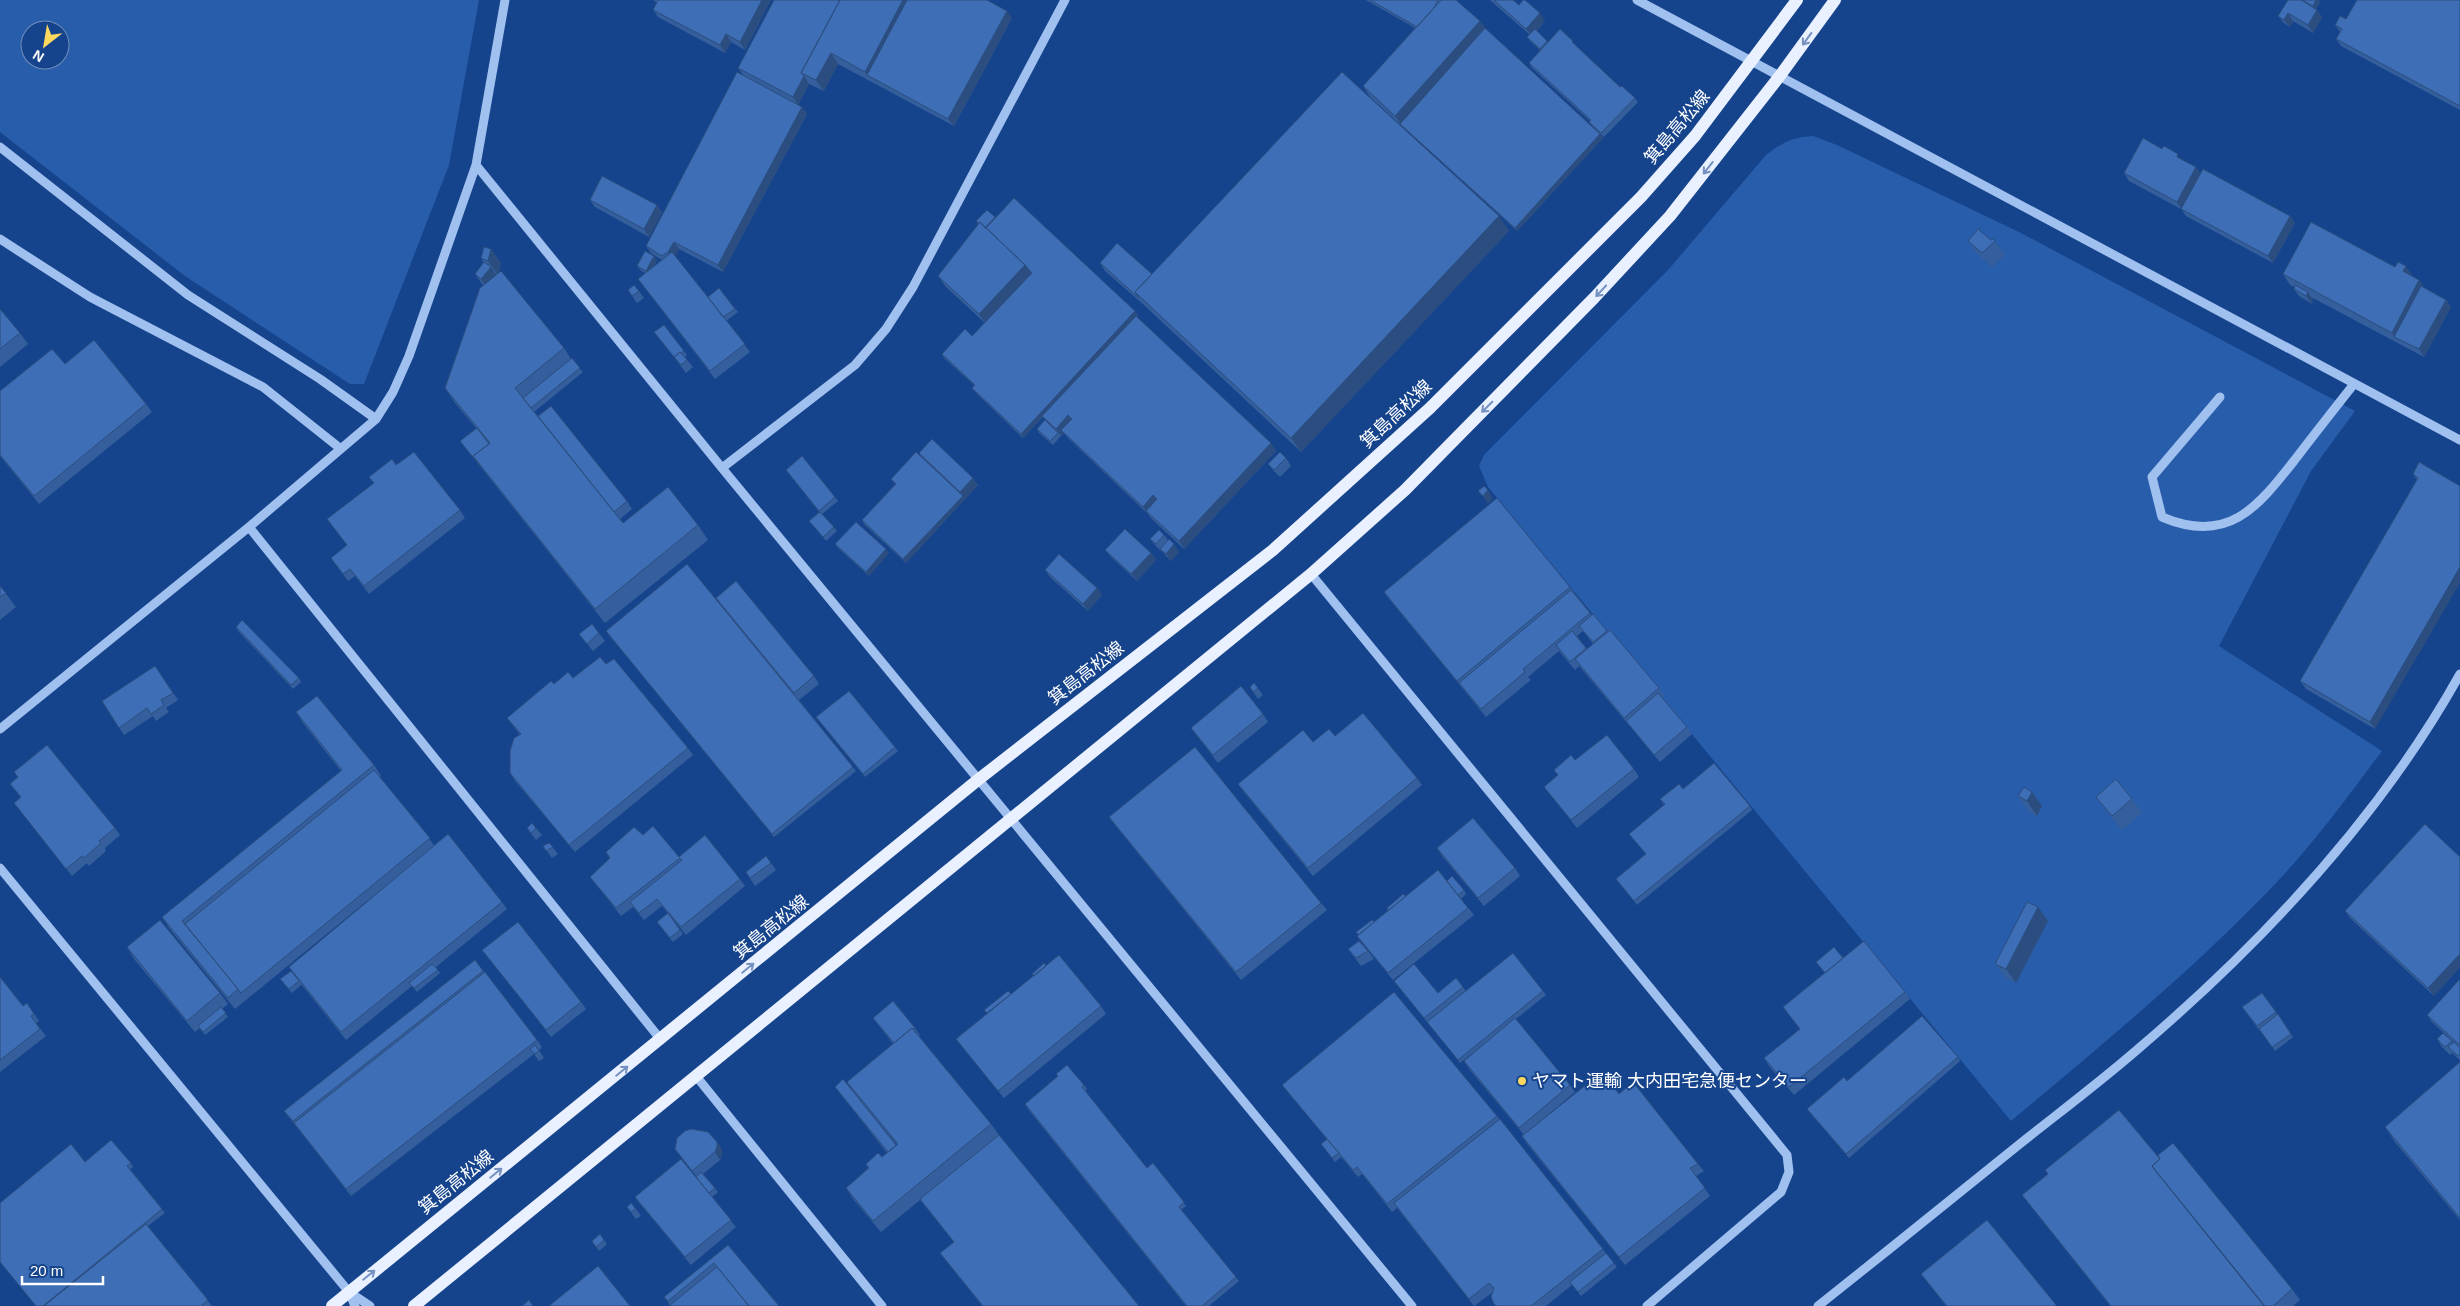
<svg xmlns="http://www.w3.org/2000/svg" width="2460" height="1306" font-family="Arial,'Noto Sans JP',sans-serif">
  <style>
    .green { fill: #285dab; fill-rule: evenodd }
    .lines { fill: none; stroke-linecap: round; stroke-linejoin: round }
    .minor { stroke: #a0c0ef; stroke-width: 9 }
    .major { stroke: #e9f0ff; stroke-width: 12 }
    .wall { fill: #355f9c; fill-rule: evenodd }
    .shaded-wall { fill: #2b4d7f }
    .building { fill: #3e6eb5; stroke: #2b4d7f }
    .oneway { stroke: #7591c0 }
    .poi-dot { fill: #ffd85f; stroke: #16448c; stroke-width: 2 }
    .labels { text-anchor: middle; stroke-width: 4; stroke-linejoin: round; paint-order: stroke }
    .street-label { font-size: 18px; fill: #fff; stroke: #16448c }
    .poi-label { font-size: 18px; fill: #fff; stroke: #16448c; text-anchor: start }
  </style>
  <rect width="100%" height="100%" fill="#16448c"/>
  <!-- green -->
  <path class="green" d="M0,0H479L449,165L364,384H350L185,276L0,132ZM30,30H60V60H30Z
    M1813,136L1837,145L2021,233L2355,411L2311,471L2219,646L2382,751C2348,796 2315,842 2276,883C2194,969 2102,1045 2011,1121L1488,487L1479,466L1484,455L1669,269L1766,155C1781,143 1793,137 1813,136Z"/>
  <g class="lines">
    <!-- minor -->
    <path class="minor" d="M1637,0L2460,440
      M0,147L188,295L320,379L376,419
      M476,165L722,468L1412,1306
      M0,239L90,297L263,387L341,449
      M2220,397L2152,477L2162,517C2230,546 2259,505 2297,457C2316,432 2335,408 2354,384
      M722,468L855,365L886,329L913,287L1065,0
      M249,527L661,1040
      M1311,574L1787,1155L1789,1172L1781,1192L1647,1306
      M0,729L249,527L376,419L393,392L409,356L476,165L505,0
      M0,868L349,1292L355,1306
      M696,1076L882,1306
      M349,1292L370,1306
      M1818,1306C1886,1252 1953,1198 2021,1143C2060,1112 2100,1082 2138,1049C2261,944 2381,816 2460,674"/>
    <!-- major -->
    <path class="major" d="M332,1306L979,779L1273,550L1430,408L1641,197L1695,136L1797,0
      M414,1306L1311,574L1405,490L1594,298L1670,216L1779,77L1835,0"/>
  </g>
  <!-- wall -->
  <path class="wall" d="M653,0H771L745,50L731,42L725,53L658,17L653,10L657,3Z
    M1366,0H1456L1480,21L1485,28L1600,134L1603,138L1517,231L1370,97L1363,86L1415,28Z
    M1490,0H1513L1519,5L1545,21L1537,31L1548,42L1576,44L1575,45L1620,87L1635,98L1638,102L1604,137L1592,126L1589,122L1590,121L1531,67L1529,63L1540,50L1530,41L1527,37L1530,35Z
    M2288,0H2318L2320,2L2316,9L2322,17L2313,33L2293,21L2290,27L2284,23L2278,16Z
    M2460,0V110L2341,46L2336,39L2340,32L2335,25L2346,19Z
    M1012,18L954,126L838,64L824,91L809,84L798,105L807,114L723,272L679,249L675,256L708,297L719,288L738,312L726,321L750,352L715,379L638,279L645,273L640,270L637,266L657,260L654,266L662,260L651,253L646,246L743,75L738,68Z
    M2183,160L2201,173L2290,216L2295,223L2273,263L2186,216L2181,209L2129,181L2124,173Z
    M590,200L657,205L662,212L649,237L595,207Z
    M1499,216L1509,231L1301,452L1144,305L1105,271L1100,263L1152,274Z
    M995,218L1135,311L1138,315L1136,317L1271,443L1276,451L1184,549L1151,518L1148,514L1067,437L1064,433L1061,436L1060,435L1061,436L1053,445L1039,433L1037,429L1045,420L1043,417L1023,438L974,391L972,388L974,385L944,358L942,354L972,336L985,323L946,287L938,276L978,224L976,221Z
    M1984,234L1991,240L1995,241L2005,255L1992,267L1978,255L1968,241Z
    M491,249L501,263L498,274L564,348L571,359L583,372L534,412L538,416L627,501L632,509L620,519L623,523L698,525L708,540L605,623L460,441L476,428L455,403L445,388L483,285L475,274L484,263L481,258Z
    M2283,274L2413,277L2419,280L2425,289L2446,300L2451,307L2424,357L2311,297L2313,300L2312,304L2299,296L2294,289V287L2290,285Z
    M628,290L639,291L644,298L637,303Z
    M0,309L20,333L28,344L0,367Z
    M664,325L687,355L685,357L693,367L686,373L674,357Z
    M65,364L146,404L152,412L39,504L0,456V391Z
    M919,453L978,485L906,563L864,524L862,520L895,484L891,479L921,457Z
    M1286,458L1291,466L1280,477L1274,471L1268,464Z
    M396,465L460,510L465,518L369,594L355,576L348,581L331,558L347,545L327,519L374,483L369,477Z
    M786,470L835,497L838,501L822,514L837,531L826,541L809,521L819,512Z
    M2413,474L2460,486L2375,729L2306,689L2300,681L2417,480Z
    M1164,535L1168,540L1179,552L1171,561L1166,556L1162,551H1161L1156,546L1150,539Z
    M835,544L889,553L869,576L838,548Z
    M1105,550L1151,553L1156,560L1137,581L1111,557Z
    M1045,570L1097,588L1102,595L1088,611L1050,577Z
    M0,586L16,607L0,620Z
    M1570,587L1592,615L1593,614L1608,632L1659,688L1664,696L1662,698L1687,727L1692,734L1660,762L1579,666L1575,670L1559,651L1528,677L1531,680L1486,717L1389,599L1384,592ZM1583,631L1593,644L1587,649L1577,636Z
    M719,603L814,676L819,684L799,700L856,771L774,837L609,635Z
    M236,627L299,678L301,682L293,689L238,631Z
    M599,633L605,641L593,651L579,634Z
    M606,664L688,748L693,755L575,852L515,781L510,773L520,735L507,718L554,684L573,678Z
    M155,666L178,700L166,708L169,712L156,721L153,716L124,735L102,701Z
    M1254,683L1263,695L1258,699L1250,687Z
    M296,712L374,765L381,776L380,777L434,845L502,902L507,909L436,967L440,973L417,992L412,986L346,1040L301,984H302L292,993L283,983L291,971L378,892L235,1009L169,928L162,917L341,771L303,723Z
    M1263,714L1268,722L1218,763L1191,728Z
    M819,721L895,747L898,751L865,777Z
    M1335,736L1417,778L1422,785L1313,876L1243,791L1238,784L1313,742Z
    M1575,760L1634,769L1639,777L1577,828L1544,787L1558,775L1554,770Z
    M14,772L115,828L120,835L105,848L106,851L89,866L87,863L72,876L14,803L21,797L10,784L18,777Z
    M1683,789L1750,806L1752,810L1637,905L1616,879L1645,854L1664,805L1660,799Z
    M2018,796L2042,806L2037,816L2028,811Z
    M2096,797L2132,799L2142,813L2122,830L2107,812Z
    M1109,817L1321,903L1327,910L1241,980L1114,824Z
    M527,828H536L542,835L536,840Z
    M643,835L679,857L740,879L745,886L686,935L662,906L644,920L633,907L621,916L590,877L610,858L606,852Z
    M549,843L558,854L552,858L543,846Z
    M1437,848L1515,868L1520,876L1484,906L1442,856Z
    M766,856L776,870L755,886L746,872Z
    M2460,857V967L2434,996L2350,918L2345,911Z
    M1447,881L1464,890L1466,894L1461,899L1474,915L1393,980L1363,944L1357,936L1406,896Z
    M2038,907L2048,921L2016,983L2006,978L1995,964Z
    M668,913L683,934L673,942L657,922Z
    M127,947L220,993L228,1004L222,1009L228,1017L205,1035L200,1028L195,1032L134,959Z
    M1348,949L1368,951L1374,959L1361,966Z
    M482,950L581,1002L586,1009L551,1037Z
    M1843,958L1905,992L1910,999L1794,1095L1769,1066L1764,1058L1800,1029L1783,1007Z
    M475,960L537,1040L542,1047L539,1050L544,1058L539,1061L534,1054L351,1196L284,1111Z
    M1046,966L1101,1006L1106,1014L1004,1098L956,1039Z
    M0,977L23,1006L27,1003L39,1021L36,1023L46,1036L0,1072Z
    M1456,978L1466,991H1543L1546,995L1516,1019L1570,1085L1575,1092L1535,1126L1619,1094L1698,1164L1704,1171L1696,1176L1710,1196L1625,1265L1527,1144L1522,1136L1524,1135L1469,1069L1464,1061L1487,1042L1460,1063L1394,981L1438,993Z
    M2460,979V1060L2452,1053L2450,1055L2442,1047L2437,1039L2452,1041L2453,1043L2460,1048L2432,1022L2427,1015Z
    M2262,993L2278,1015L2293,1037L2275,1051L2260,1029L2259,1030L2242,1007Z
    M873,1018L915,1028L920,1035L919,1036L991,1124L999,1135L1139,1306H982L940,1253L954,1242L920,1200L881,1232L853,1199L846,1188L868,1168L866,1164L882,1157L887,1153L835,1087L896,1145H897L854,1093L847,1082L893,1044Z
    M1958,1057L1960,1061L1849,1158L1807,1109L1847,1081Z
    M2460,1062V1220L2395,1142L2385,1127Z
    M1084,1085L1087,1089L1085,1091L1147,1168L1153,1163L1186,1206L1181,1210L1239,1281L1209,1306H1186L1027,1108Z
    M1282,1085L1497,1116L1617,1267L1581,1296L1572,1285L1546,1306H1495L1494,1304L1493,1292L1474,1306L1397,1208L1392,1212L1362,1174L1358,1177L1341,1157L1335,1162L1321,1144L1327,1139L1288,1092Z
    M717,1142L722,1149V1154L720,1160L703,1174L718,1192L712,1197L736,1227L691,1265L640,1204L635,1197L696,1177V1176L675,1149Z
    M85,1162L131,1163L133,1167L130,1169L165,1213L148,1226L212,1306H36Z
    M2022,1195L2292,1289L2300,1300L2293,1306H2110Z
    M627,1207L636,1209L641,1216L636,1219Z
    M600,1234L607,1244L599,1251L592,1241Z
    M728,1245L779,1306L670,1305L664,1297Z
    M1921,1274L2057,1306H1946Z"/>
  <!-- shaded-wall -->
  <path class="shaded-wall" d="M762,0H771L745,50L740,42Z
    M903,0H917L867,75L865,72Z
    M2316,0H2318L2320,2L2315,10L2313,6Z
    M2317,10L2322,17L2313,33L2308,25Z
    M1007,11L1012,18L954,126L948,119Z
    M1540,13L1545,21L1532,36L1526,29Z
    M2288,13L2293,21L2290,27L2284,20Z
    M1480,21L1488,32L1400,124L1403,127L1395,116Z
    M726,34L731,42L725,53L720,45Z
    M831,53L838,64L824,91L816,80Z
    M804,76L809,84L798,105L793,97Z
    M802,107L807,114L723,272L718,265Z
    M1600,134L1603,138L1517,231L1515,228Z
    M2196,167L2202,175L2182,210L2177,202Z
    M657,205L662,212L649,237L644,229Z
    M1499,216L1509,231L1301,452L1291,438Z
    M2290,216L2295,223L2273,263L2268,256Z
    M674,242L679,249L674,260L668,252Z
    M491,249L501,263L498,275L488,261Z
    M654,256L657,260L649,275L646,271Z
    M1025,265L1033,276L987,325L979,314Z
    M2406,266L2413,277L2403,271Z
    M491,267L501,282L492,294L481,279Z
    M2419,280L2427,291L2394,337L2392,333Z
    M2308,292L2313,300L2312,304L2306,296Z
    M2446,300L2451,307L2424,357L2419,349Z
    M1135,311L1138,315L1023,438L1021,434Z
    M1068,415L1074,423L1061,430L1064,433L1061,436L1056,429Z
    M1271,443L1276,451L1184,549L1179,541Z
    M973,478L978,485L906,563L903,559L963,496L960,492Z
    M1488,490L1493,498L1488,504L1483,496Z
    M1153,495L1159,503L1146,511L1148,514L1143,507Z
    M1174,544L1179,552L1171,561L1166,554Z
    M886,549L889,553L869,576L866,572Z
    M1151,553L1156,560L1137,581L1131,574Z
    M2460,567V583L2375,729L2370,722Z
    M1097,588L1102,595L1088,611L1083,604Z
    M2032,792L2042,806L2037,816L2027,801Z
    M2038,907L2048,921L2016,983L2006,969Z
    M2460,954V967L2434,996L2428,988Z
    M717,1142L722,1149V1154L720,1160L715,1152Z"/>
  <!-- building -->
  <path class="building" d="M658,0H762L740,42L726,34L720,45L653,10Z
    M774,0H840L801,73L804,76L793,97L738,68Z
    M840,0H903L865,72L831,53L816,80L801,73Z
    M907,0H987L1007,11L948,119L867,75Z
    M1370,0H1438L1434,8L1417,27Z
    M1441,0H1456L1480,21L1395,116L1363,86Z
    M1494,0H1513L1519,5L1523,0H1525L1540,13L1526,29Z
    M2288,0H2301L2317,10L2308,25L2288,13L2284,20L2278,16Z
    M2302,0H2316L2313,6Z
    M2357,0H2460V106L2336,39L2342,29L2335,25L2340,16L2346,19Z
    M1485,28L1600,134L1515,228L1400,124Z
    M1535,29L1547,41L1540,49L1527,37Z
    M1560,29L1573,41L1572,42L1620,87L1622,86L1635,98L1601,133L1589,122L1591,120L1529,63Z
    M737,72L802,107L718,265L674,242L668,252L662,256L646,246Z
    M1342,72L1499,216L1291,438L1135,292Z
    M2143,138L2162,149L2164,146L2178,154L2177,157L2196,167L2177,202L2124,173Z
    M2203,169L2290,216L2268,256L2181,209Z
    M602,176L657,205L644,229L590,200Z
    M1014,198L1135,311L1021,434L972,388L975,385L942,354L965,329L972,336L1032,273L1025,265L986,228Z
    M987,210L995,217L985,228L980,222L979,223L976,221Z
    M980,222L1025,265L979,314L938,276Z
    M2311,222L2395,267L2398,262L2406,266L2403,271L2419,280L2392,333L2283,274Z
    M1979,228L1980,231L1991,240L1993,239L1995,241L1982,253L1968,241Z
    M1117,243L1152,274L1135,292L1139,298L1100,263Z
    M484,247L491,249L488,261L481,258Z
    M645,251L654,256L646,271L637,266Z
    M672,252L745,344L710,371L638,279Z
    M484,262L491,267L481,279L475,274Z
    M501,271L564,348L515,388L623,523L668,487L698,525L595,609L473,456L490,443L445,388L480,288Z
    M634,285L639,291L632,296L628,290Z
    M2295,285L2308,292L2306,296L2294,289Z
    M2421,286L2446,300L2419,349L2394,337Z
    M719,288L735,309L723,317L708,297Z
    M0,309L20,333L0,349Z
    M1136,316L1271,443L1179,541L1146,511L1157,499L1153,495L1143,507L1061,430L1072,419L1068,415L1056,429L1042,416Z
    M664,325L684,351L681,353L680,352L674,357L654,332Z
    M94,340L146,404L34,496L0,455V391L52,349L65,364Z
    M680,352L687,360L681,365L674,357Z
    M572,358L580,368L531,408L523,398Z
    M551,406L627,501L614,512L538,416Z
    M1045,420L1058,433L1050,441L1037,429Z
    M477,428L489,444L473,456L480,466L460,441Z
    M932,439L973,478L960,492L919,453Z
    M414,452L460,510L364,586L350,569L343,574L331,558L347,545L327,519L374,483L369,477L392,459L396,465Z
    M916,452L963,496L903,559L862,520L896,484L891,479Z
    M1280,452L1286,458L1274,470L1268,464Z
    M802,456L835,497L819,511L786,470Z
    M2419,462L2460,486V567L2370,722L2300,681L2418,478L2413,474Z
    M1484,486L1488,490L1483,496L1478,491Z
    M1497,498L1570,587L1457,681L1384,592Z
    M820,512L834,527L823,537L809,521Z
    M856,522L886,549L866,572L835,544Z
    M1125,529L1151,553L1131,574L1105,550Z
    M1159,530L1164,535L1156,544L1150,539Z
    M1169,539L1174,544L1166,554L1160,549Z
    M1059,554L1097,588L1083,604L1045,570Z
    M687,564L853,767L772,834L606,631Z
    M736,581L814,676L794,693L716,598Z
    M0,586L6,593L0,597Z
    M1571,590L1590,613L1523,669L1525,672L1481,709L1459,683Z
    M1593,614L1607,631L1593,642L1579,626Z
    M242,620L299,678L291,685L236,627Z
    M592,624L599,633L587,644L579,634Z
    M1610,630L1659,688L1624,718L1575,659Z
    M1572,631L1586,648L1570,662L1556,645Z
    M600,657L606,664L614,659L688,748L569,845L510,773V751L514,738L521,734L507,718L551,681L554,684L568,672L573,678Z
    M155,666L173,693L161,700L164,705L151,714L147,708L119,728L102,701Z
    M1254,683L1258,688L1253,692L1250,687Z
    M1241,686L1263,714L1213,755L1191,728Z
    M849,691L895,747L863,774L816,717Z
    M1658,693L1687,727L1654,755L1626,721Z
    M317,696L374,765L182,921L238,989L228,998L162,917L342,770L296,712Z
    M1363,713L1417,778L1308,868L1238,784L1303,730L1313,742L1329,729L1335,736Z
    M1607,735L1634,769L1571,820L1544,787L1558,775L1554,770L1571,755L1575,760Z
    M47,745L115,828L99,841L101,843L84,858L82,856L66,869L14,803L21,797L10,784L18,777L14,772Z
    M1195,747L1321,903L1236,972L1109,817Z
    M1714,763L1750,806L1634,901L1616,879L1646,854L1629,834L1665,804L1660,799L1679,784L1683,789Z
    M374,770L430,838L241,993L185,924Z
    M2116,779L2132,799L2112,816L2096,797Z
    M2024,787L2032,792L2027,801L2018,796Z
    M1473,818L1515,868L1478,898L1437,848Z
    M532,823L536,828L531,833L527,828Z
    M2425,824L2460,857V954L2428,988L2345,911Z
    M653,826L679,857L705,835L740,879L681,927L657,899L639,913L630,902L682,860L680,858L616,908L590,877L610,858L606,852L634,827L643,835Z
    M448,834L502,902L341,1032L289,967Z
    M549,843L553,847L546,851L543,846Z
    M766,856L771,863L750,878L746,872Z
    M1438,870L1468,908L1388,973L1357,936Z
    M1452,876L1464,890L1458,895L1447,881Z
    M1403,894L1406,896L1388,911L1387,908Z
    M2027,902L2038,907L2006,969L1995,964Z
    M668,913L680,930L670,938L657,922Z
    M160,920L220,993L187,1021L127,947Z
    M1372,920L1374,922L1359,935L1356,932Z
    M518,922L581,1002L546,1030L482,950Z
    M1359,941L1368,951L1356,958L1348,949Z
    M1864,941L1905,992L1789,1087L1764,1058L1800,1029L1783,1007Z
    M1834,947L1843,958L1825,973L1816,962Z
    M1513,953L1543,991L1458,1060L1427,1022Z
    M1059,955L1101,1006L998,1091L956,1039Z
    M475,960L483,971L293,1121L284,1111Z
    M1044,963L1046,966L1034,976L1032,974Z
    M432,964L438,970L414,988L409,983Z
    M1414,964L1438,993L1456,978L1463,987L1424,1018L1394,981Z
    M291,971L299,981L289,989L280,979Z
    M485,972L537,1040L346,1189L294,1123Z
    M0,977L23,1006L27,1003L34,1014L31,1016L40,1029L0,1060Z
    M2460,979V1045L2427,1015Z
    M1008,991L1011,994L987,1013L984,1010Z
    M1394,992L1497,1116L1387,1204L1357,1167L1353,1170L1282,1085Z
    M2262,993L2276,1012L2257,1026L2242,1007Z
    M893,1001L915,1028L913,1029L912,1028L894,1043L873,1018Z
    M221,1007L226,1013L203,1032L198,1026Z
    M2278,1014L2291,1034L2272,1047L2259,1029Z
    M1922,1016L1958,1057L1846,1154L1807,1109L1844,1077L1847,1081Z
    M1515,1018L1570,1085L1519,1128L1464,1061Z
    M912,1028L991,1124L873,1221L846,1188L869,1168L866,1164L878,1153L882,1157L898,1144L847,1082Z
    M2443,1033L2452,1041L2445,1047L2437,1039Z
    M2454,1042L2460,1048V1054L2458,1056L2448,1047Z
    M535,1045L539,1051L534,1054L530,1049Z
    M2460,1062V1218L2385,1127Z
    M1067,1065L1084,1085L1082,1087L1147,1168L1153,1163L1184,1202L1179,1207L1236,1277L1202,1306H1187L1025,1104L1058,1076L1056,1074Z
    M1602,1072L1619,1094L1633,1082L1698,1164L1690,1168L1705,1188L1619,1257L1522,1136Z
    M843,1079L896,1145L888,1152L835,1087Z
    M2119,1110L2160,1159L2152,1166L2154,1169L2264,1306H2111L2022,1195L2048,1174L2045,1170Z
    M1500,1119L1603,1249L1531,1306H1497L1494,1304L1491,1297L1494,1288L1489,1283L1469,1299L1394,1203Z
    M691,1129L708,1132L717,1142V1147L715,1152L692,1171L675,1149L677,1138L685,1131Z
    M999,1135L1139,1306H983L940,1253L954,1242L920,1199Z
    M1327,1139L1339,1153L1332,1158L1321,1144Z
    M111,1140L131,1163L127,1166L162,1209L43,1306H36L0,1262V1203L71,1144L85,1162Z
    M2173,1143L2292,1289L2273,1306H2265L2152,1166L2160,1159L2158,1155Z
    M681,1159L731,1220L685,1257L635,1197Z
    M701,1172L715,1188L709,1193L696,1177Z
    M631,1203L636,1209L631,1212L627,1207Z
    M1987,1220L2057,1306H1947L1921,1274Z
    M146,1224L208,1300L201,1306H44Z
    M600,1234L604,1240L596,1247L592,1241Z
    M728,1245L779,1306H749L714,1263L668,1301L664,1297Z
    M1606,1253L1614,1263L1578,1292L1570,1282Z
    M598,1266L630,1306H549Z
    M717,1267L749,1306H669Z
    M529,1300L533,1306H522Z"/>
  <!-- one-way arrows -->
  <defs><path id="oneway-shaft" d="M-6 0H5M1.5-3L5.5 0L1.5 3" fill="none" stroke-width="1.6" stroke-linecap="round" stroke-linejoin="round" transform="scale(1.25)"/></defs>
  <g class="oneway">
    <use href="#oneway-shaft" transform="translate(1807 39) rotate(126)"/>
    <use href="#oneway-shaft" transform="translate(1708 168) rotate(128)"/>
    <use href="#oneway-shaft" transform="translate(1601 291) rotate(133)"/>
    <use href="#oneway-shaft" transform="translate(1487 407) rotate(135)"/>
    <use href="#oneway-shaft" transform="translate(748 968) rotate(-39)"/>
    <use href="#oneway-shaft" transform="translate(622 1071) rotate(-39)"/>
    <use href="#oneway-shaft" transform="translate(496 1173) rotate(-39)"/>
    <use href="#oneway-shaft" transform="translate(369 1275) rotate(-39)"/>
  </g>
  <!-- markers -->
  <circle class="poi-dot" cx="1522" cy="1081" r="5"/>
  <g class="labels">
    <!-- street labels -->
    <g class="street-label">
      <text transform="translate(1677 127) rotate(-50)" y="6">箕島高松線</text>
      <text transform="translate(1396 414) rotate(-43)" y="6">箕島高松線</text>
      <text transform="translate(1086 673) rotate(-38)" y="6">箕島高松線</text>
      <text transform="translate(771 927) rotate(-39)" y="6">箕島高松線</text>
      <text transform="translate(456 1182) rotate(-39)" y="6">箕島高松線</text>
    </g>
    <!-- poi labels -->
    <g class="poi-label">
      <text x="1532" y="1087">ヤマト運輸 大内田宅急便センター</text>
    </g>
  </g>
  <!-- north arrow -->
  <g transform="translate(45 45) rotate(211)"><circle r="24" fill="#16448c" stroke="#738fba"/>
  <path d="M0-4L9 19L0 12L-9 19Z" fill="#ffd85f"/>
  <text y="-8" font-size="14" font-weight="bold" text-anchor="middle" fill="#ffffff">N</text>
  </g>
  <!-- scale -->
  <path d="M22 1276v8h81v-8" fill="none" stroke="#ffffff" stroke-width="2.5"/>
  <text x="30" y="1276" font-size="15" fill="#ffffff" stroke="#16448c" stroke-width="4" paint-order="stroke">20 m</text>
</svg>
